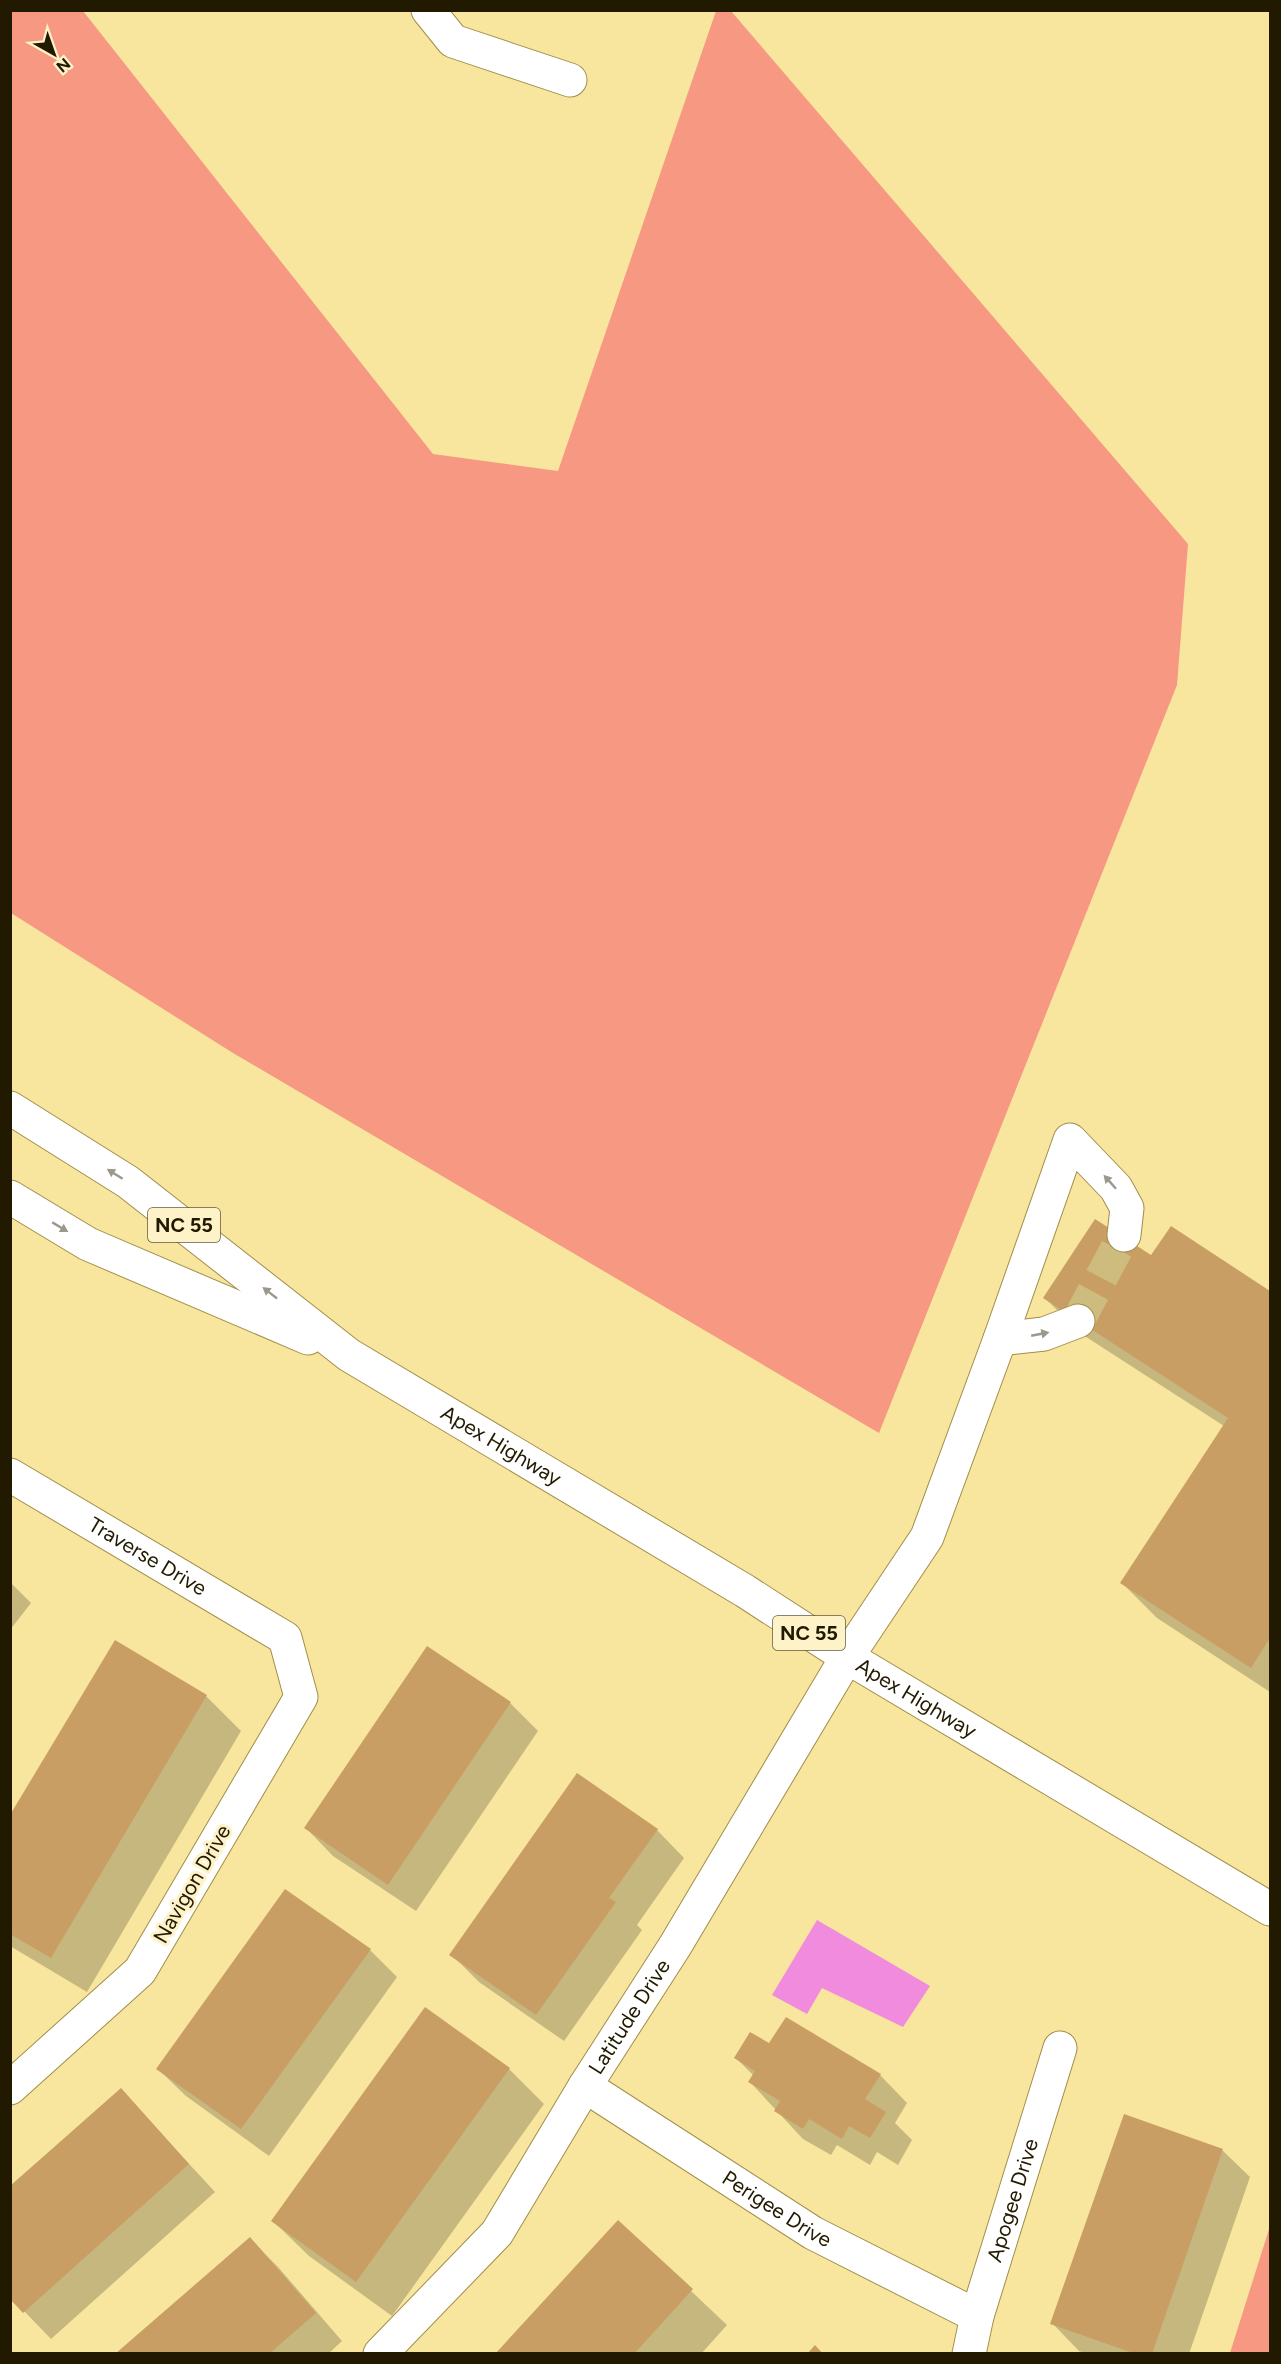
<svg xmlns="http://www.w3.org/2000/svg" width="1281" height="2364" font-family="Figtree,sans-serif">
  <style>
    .green { fill: #f69882 }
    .water { fill: #f08bdd }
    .shadow { fill: #0003 }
    .building { fill: #c99e64 }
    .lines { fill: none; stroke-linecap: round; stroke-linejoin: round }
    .minor-tunnel { stroke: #cdbc7e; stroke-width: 33; stroke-dasharray: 33 16; stroke-linecap: butt }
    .minor-casing { stroke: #a18e4a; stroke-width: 35 }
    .major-casing { stroke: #a18e4a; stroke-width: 35 }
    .minor { stroke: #fff; stroke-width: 33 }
    .major { stroke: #fff; stroke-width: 33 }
    .oneway { fill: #9c988c }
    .labels { text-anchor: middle; stroke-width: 6; stroke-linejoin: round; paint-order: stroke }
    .shield { fill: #fef2c9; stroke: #645b3c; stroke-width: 1.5 }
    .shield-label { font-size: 20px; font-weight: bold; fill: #221a00 }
    .street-label { font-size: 21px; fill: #221a00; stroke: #fef2c9 }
  </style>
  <rect width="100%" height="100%" fill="#f8e59e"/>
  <!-- green -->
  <path class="green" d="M10,11H83L433,454L558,471L716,11H731L1188,544L1177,685L879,1433L233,1053L11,913Z
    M1270,2226V2353H1230Z"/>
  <!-- water -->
  <path class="water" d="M817,1920L930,1986L903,2027L822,1988L807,2014L772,1995Z"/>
  <!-- shadow -->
  <path class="shadow" d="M1171,1228L1270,1293V1692L1157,1618L1122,1583L1224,1426L1080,1333L1045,1298L1152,1257Z
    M10,1582L31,1603L10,1630Z
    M206,1696L241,1731L87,1992L10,1946V1818Z
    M510,1703L538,1731L416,1911L333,1856L306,1828Z
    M657,1830L684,1858L637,1925L642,1930L564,2041L479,1982L451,1954Z
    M370,1950L397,1977L269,2156L186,2096L158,2069Z
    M770,2045L880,2075L907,2103L895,2123L912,2140L898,2165L877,2152L870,2165L837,2145L831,2155L803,2139L750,2082L754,2076L736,2058Z
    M509,2069L544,2104L392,2316L309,2256L273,2221Z
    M121,2090L215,2192L51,2339L24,2311Z
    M1222,2150L1250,2177L1189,2354H1087L1079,2351L1052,2323Z
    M618,2222L727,2325L701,2354H497Z
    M250,2239L278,2267L342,2341L328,2354H118Z"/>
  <!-- building -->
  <path class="building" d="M1095,1219L1151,1255L1171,1226L1270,1291V1638L1251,1668L1120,1583L1228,1418L1043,1298Z
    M115,1640L207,1695L51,1958L10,1934V1815Z
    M427,1646L511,1702L388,1885L304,1828Z
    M577,1773L658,1829L609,1898L616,1902L536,2015L449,1955Z
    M285,1889L371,1949L241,2129L156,2069Z
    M425,2007L510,2068L356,2282L271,2221Z
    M786,2017L881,2074L865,2099L886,2112L870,2138L849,2126L842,2139L809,2119L803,2129L774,2111L780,2101L748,2082L755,2071L734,2058L750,2032L769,2043Z
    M121,2088L189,2164L23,2313L10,2299V2186Z
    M1124,2114L1223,2149L1152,2354H1136L1050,2324Z
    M618,2220L693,2289L634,2354H495Z
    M250,2237L316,2313L269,2354H115Z
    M815,2345L823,2354H807Z"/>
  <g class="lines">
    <!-- minor-tunnel -->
    <path class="minor-tunnel" d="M1078,1321L1124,1235"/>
    <!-- minor casing -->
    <g class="minor-casing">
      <g id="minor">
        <path d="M428,10L453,41L570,80"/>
        <path d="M1000,1339L1044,1334L1078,1321"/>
        <path id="s1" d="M10,1475L285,1638L301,1697L140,1971L10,2088"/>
        <path id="s2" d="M585,2086L813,2233L977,2316"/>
        <path id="s3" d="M380,2354L497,2233L585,2086L675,1946L847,1657L927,1537L1000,1339L1070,1140L1116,1188L1127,1208L1124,1235"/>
        <path id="s4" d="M969,2354L977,2316L1060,2048"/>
      </g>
    </g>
    <!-- major casing -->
    <g class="major-casing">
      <g id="major">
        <path id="s5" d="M10,1108L128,1182L349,1355L745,1591L847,1657L1270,1909"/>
        <path d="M10,1197L88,1244L308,1338"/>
      </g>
    </g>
    <!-- minor -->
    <use href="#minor" class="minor"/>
    <!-- major -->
    <use href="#major" class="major"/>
  </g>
  <!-- one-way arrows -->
  <defs><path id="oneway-solid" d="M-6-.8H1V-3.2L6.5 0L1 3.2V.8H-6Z" transform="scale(1.5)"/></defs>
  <g class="oneway">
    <use href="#oneway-solid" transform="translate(115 1174) rotate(-148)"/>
    <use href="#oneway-solid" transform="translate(1110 1182) rotate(-132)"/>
    <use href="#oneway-solid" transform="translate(60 1227) rotate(31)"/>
    <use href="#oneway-solid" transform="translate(270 1293) rotate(-142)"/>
    <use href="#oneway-solid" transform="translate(1040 1334) rotate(-11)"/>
  </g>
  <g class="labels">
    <!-- shield labels -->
    <g class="shield">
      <rect x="148" y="1208" width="72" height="34" rx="4.5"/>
      <rect x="773" y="1616" width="72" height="34" rx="4.5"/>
    </g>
    <g class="shield-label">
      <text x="184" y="1232">NC 55</text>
      <text x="809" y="1640">NC 55</text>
    </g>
    <!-- street labels -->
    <g class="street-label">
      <text dy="7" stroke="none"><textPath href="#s5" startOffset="597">Apex Highway</textPath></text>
      <text dy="7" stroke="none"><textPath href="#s1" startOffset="160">Traverse Drive</textPath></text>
      <text dy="7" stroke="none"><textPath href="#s5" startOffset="1083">Apex Highway</textPath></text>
      <text transform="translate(192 1884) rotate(-60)" y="7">Navigon Drive</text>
      <text dy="7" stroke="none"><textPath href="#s3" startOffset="422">Latitude Drive</textPath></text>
      <text dy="7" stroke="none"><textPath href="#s4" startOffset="160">Apogee Drive</textPath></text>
      <text dy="7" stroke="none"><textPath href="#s2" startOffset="228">Perigee Drive</textPath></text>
    </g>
  </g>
  <!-- border -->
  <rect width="1281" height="2364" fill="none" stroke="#221a00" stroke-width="24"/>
  <!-- north arrow -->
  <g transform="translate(54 54) rotate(140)" stroke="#fef2c9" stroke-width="4.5" paint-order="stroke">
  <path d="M0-4.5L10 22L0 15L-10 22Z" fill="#221a00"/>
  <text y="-9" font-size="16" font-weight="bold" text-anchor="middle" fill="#221a00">N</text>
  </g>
</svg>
